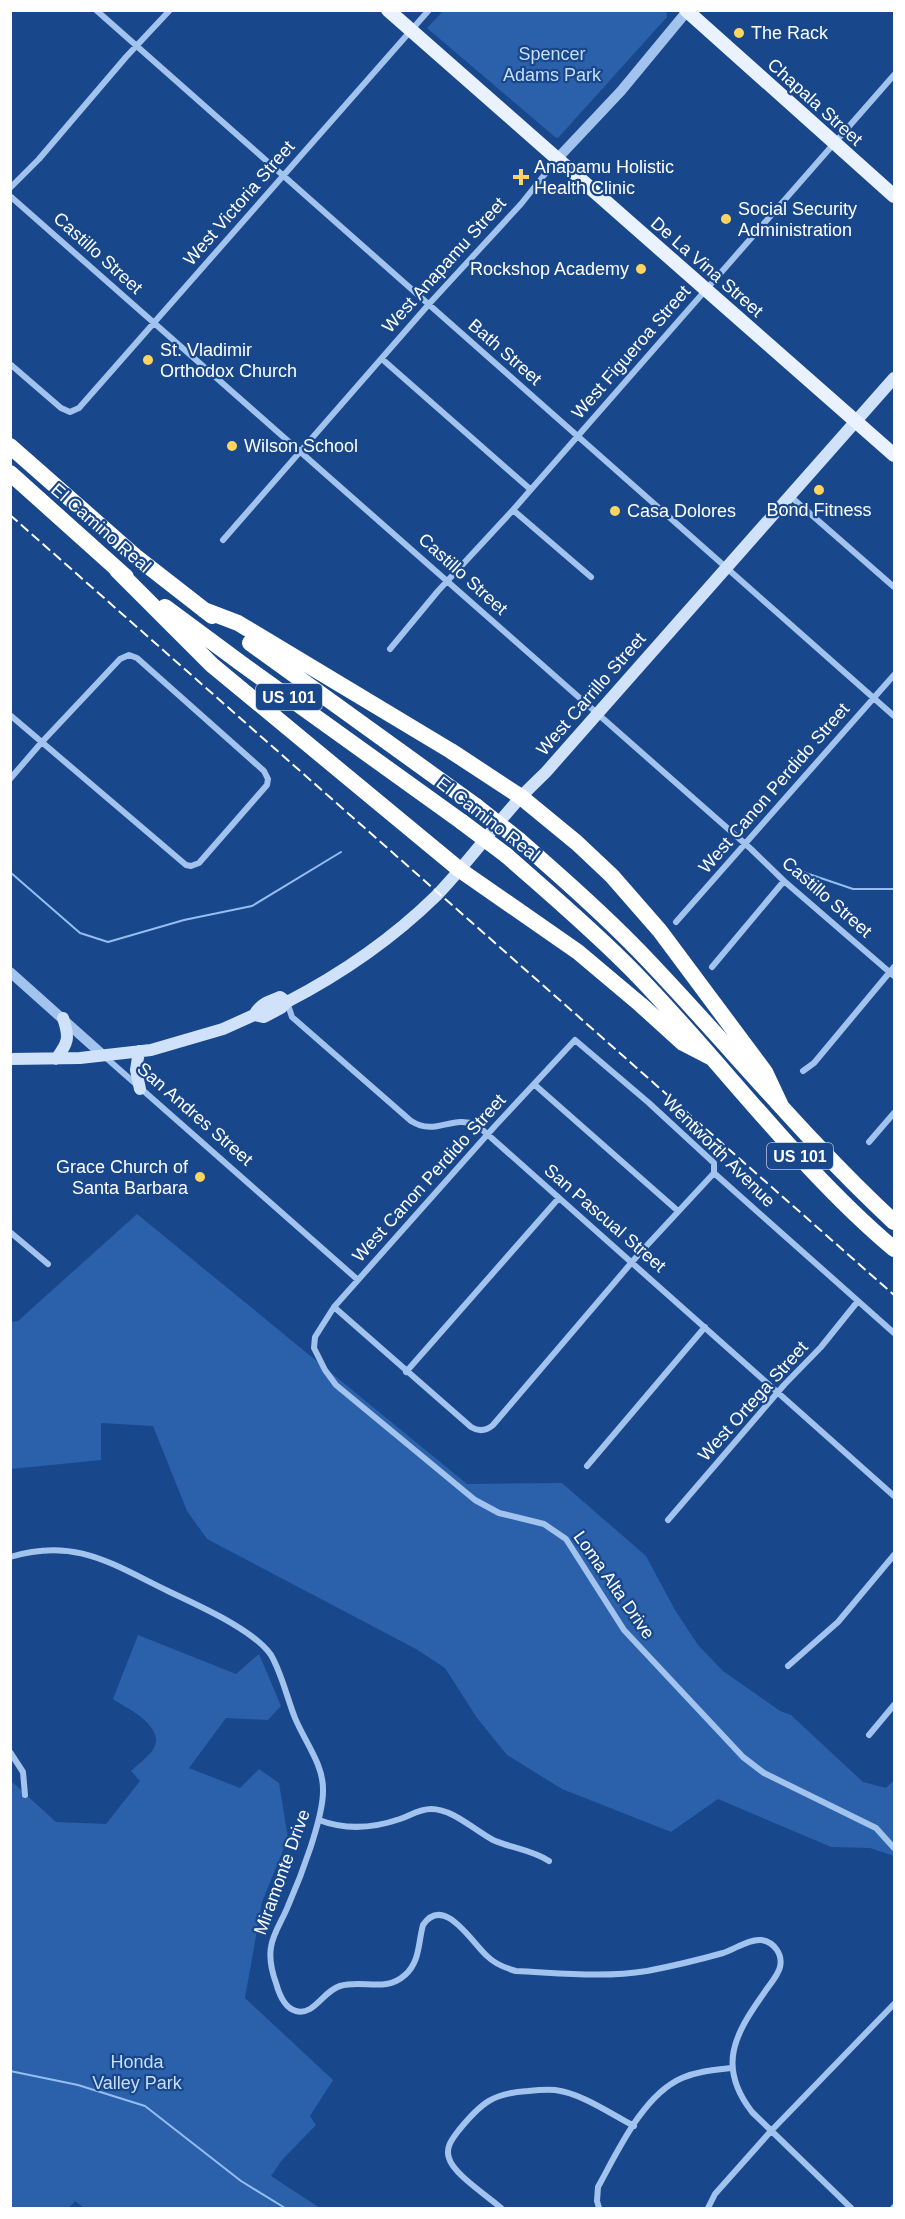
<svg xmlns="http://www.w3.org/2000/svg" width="905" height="2219" font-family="Arial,sans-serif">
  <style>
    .green { fill: #2b61aa }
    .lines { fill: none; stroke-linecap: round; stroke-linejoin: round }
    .stream { stroke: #95bdf1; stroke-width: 2 }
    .minor { stroke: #a2c3ee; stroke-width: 6 }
    .tertiary { stroke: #a2c3ee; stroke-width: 10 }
    .secondary { stroke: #d0e1fa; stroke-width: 12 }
    .primary { stroke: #eaf1ff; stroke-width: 14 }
    .motorway { stroke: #fff; stroke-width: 16 }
    .rail { stroke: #fff; stroke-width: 2; stroke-dasharray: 10 4.5; stroke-linecap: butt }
    .motorway-bridge { stroke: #fff; stroke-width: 16 }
    .poi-dot { fill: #ffd560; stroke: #18478b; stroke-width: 2 }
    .labels { text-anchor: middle; stroke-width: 4.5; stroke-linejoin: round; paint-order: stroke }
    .shield { fill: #18478b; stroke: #bac8dc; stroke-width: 1.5 }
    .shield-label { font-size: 16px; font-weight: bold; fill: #fff }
    .poi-label { font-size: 18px; fill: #fff; stroke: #18478b; text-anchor: start }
    .park-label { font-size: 18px; fill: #c8defa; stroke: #18478b }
    .street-label { font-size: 18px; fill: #fff; stroke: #18478b }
  </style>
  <rect width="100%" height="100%" fill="#18478b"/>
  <!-- green -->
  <path class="green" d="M666,10L667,17L558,138L555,137L427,28L443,11Z
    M137,1214L467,1484L562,1483L646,1556L675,1610L698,1645L723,1671L780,1711L791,1715L863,1782L886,1788L894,1780V1856L870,1848L831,1847L718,1799L671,1832L562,1789L507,1755L477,1718L445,1668L416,1649L207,1539L187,1511L153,1426L101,1423V1460L11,1469V1322L18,1321Z
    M138,1635L236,1674L259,1654L281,1706L268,1720L226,1718L189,1768L240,1788L259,1769L279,1783L288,1838L262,1902L245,1998L333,2080L310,2116L316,2125L282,2160L271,2176L320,2208H84L75,2201L69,2208H11L10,1780L56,1822L106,1824L140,1781L131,1771C137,1765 147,1758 152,1751C169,1728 128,1709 113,1699Z"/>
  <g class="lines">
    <!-- stream -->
    <path class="stream" d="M797,870L853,889H894
      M10,872L80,933L108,942L184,920L252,906L341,852
      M10,2071L78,2085L145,2106L241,2181L285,2208"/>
    <!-- minor -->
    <path class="minor" d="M96,10L894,716
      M10,188L39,159L126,57L170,10
      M10,196L751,849L784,881L894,976
      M382,359L530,489
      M10,364L61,408L70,412L79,408L429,10
      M790,496L894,587
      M513,510L591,577
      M223,540L429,304L521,204L557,159
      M390,649L438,591L513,510L894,75
      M10,715L186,865L191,866L199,863L267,785L268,779L264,771L137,658L129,655L120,659L41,743L10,779
      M676,922L894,675
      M712,967L784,881
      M287,1002L292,1017L411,1121C437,1137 451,1114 477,1125L894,1496
      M104,1056L358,1280
      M803,1071L814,1063L894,967
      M535,1085L678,1211
      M869,1142L894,1113
      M10,1232L48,1264
      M334,1307L471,1427C479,1432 486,1431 493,1425L638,1255L714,1173
      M894,1333L714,1173V1163L649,1103L575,1040L495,1126L334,1307L315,1337L314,1348L325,1370L336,1385L475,1500L499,1513L544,1524L566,1539L624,1630L743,1757L764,1773L876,1828L894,1848
      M406,1372L558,1199
      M587,1466L705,1327
      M668,1520L784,1385L821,1347L858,1301
      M10,1557C75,1537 112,1564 168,1591C197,1605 253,1629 271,1655C282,1674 287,1698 295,1718C305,1742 323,1764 323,1789C324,1817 300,1879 288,1906C283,1919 273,1933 271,1947C269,1959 272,1972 276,1983C279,1994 284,2008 296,2011C314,2016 323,1991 340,1986C363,1979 385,1993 405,1975C420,1962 418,1943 423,1925C444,1894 472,1943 487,1956C495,1964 505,1968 516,1971C560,1973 604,1978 647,1971C673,1966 698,1960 723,1953C735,1949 749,1939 761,1940C774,1942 783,1954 780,1967C778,1976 769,1985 764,1993C734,2035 717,2067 752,2112L851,2208
      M788,1666L838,1622L894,1555
      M869,1735L894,1705
      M10,1752L23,1772L25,1795
      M319,1820C345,1830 374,1828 400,1819C411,1815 420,1809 431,1809C453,1809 474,1830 493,1840C511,1848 532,1850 549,1861
      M501,2208C489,2197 453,2174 449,2158C445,2147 453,2138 459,2130C481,2103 493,2093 528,2091C537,2090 546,2089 555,2090C581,2093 611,2114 634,2126
      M599,2208L597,2201L598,2187C618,2151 643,2095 682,2078C698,2071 715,2070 732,2068
      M708,2208L715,2194L771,2131L894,2004
      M893,2208L894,2207"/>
    <!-- tertiary -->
    <path class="tertiary" d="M557,159L621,91L688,10
      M10,972L104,1056"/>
    <!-- secondary -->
    <path class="secondary" d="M254,1015C260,1004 269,1001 280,997L287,1002
      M139,1051L136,1070L140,1089
      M10,1059L80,1058L151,1050L223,1029L254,1015L264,1017L281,1008L287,1002C341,974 392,939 436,896C466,865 491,830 520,798C528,789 537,781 546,772L894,378
      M56,1059C68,1043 70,1038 63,1018"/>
    <!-- primary -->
    <path class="primary" d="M388,10L894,455
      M686,10L894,196"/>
    <!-- motorway -->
    <path class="motorway" d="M10,446L135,556L212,616
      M10,473L126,577
      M117,570L212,665L460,870L578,952L641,1005L683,1043L710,1057
      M165,607L242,664L462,822
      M204,610L238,623L451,751L521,797L577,843L612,876L660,931L765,1072L781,1106
      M250,643L476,806
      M519,840C560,876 601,912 639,951C725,1040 803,1138 894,1222
      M506,855C549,893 593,930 633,971C722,1062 797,1167 894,1249"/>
    <!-- rail -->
    <path class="rail" d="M10,515L894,1295"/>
    <!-- motorway-bridge -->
    <path class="motorway-bridge" d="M476,806L519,840
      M462,822L506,855"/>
  </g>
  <!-- markers -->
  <g class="poi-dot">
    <circle cx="739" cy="33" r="6"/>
    <path d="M518 168h6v6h6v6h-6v6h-6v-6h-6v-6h6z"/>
    <circle cx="726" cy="219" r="6"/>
    <circle cx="641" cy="269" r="6"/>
    <circle cx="148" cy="360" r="6"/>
    <circle cx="232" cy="446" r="6"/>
    <circle cx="819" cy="490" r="6"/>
    <circle cx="615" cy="511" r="6"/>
    <circle cx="200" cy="1177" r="6"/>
  </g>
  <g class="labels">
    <!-- shield labels -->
    <g class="shield">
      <rect x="256" y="684" width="66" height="26" rx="4.5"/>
      <rect x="767" y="1143" width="66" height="26" rx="4.5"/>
    </g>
    <g class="shield-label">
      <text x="289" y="703">US 101</text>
      <text x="800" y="1162">US 101</text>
    </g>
    <!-- poi labels -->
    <g class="poi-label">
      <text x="751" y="39">The Rack</text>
      <text x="534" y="173">Anapamu Holistic<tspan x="534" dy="21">Health Clinic</tspan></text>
      <text x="738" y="215">Social Security<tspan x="738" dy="21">Administration</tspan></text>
      <text x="629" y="275" text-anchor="end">Rockshop Academy</text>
      <text x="160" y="356">St. Vladimir<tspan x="160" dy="21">Orthodox Church</tspan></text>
      <text x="244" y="452">Wilson School</text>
      <text x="819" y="516" text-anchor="middle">Bond Fitness</text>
      <text x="627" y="517">Casa Dolores</text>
      <text x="188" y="1173" text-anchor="end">Grace Church of<tspan x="188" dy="21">Santa Barbara</tspan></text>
    </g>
    <!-- park labels -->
    <g class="park-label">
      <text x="552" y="60">Spencer<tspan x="552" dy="21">Adams Park</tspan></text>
      <text x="137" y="2068">Honda<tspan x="137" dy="21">Valley Park</tspan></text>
    </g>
    <!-- street labels -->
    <g class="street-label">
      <text transform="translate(815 102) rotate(42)" y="6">Chapala Street</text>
      <text transform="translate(239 203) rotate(-49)" y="6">West Victoria Street</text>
      <text transform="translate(98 253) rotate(42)" y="6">Castillo Street</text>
      <text transform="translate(444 265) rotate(-48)" y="6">West Anapamu Street</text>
      <text transform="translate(707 267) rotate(41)" y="6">De La Vina Street</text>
      <text transform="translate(505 352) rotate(41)" y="6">Bath Street</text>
      <text transform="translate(631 352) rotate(-49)" y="6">West Figueroa Street</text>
      <text transform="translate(101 528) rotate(41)" y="6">El Camino Real</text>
      <text transform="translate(463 574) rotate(42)" y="6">Castillo Street</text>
      <text transform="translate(591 694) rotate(-49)" y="6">West Carrillo Street</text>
      <text transform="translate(774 788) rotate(-49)" y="6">West Canon Perdido Street</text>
      <text transform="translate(488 819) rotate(38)" y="6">El Camino Real</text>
      <text transform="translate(827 897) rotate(41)" y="6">Castillo Street</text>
      <text transform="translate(195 1114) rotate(41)" y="6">San Andres Street</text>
      <text transform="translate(719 1151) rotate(45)" y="6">Wentworth Avenue</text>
      <text transform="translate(429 1178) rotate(-48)" y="6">West Canon Perdido Street</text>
      <text transform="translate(605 1218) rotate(41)" y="6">San Pascual Street</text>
      <text transform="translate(753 1401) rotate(-48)" y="6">West Ortega Street</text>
      <text transform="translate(614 1585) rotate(55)" y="6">Loma Alta Drive</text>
      <text transform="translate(282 1872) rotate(-70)" y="6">Miramonte Drive</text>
    </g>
  </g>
  <!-- border -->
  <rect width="905" height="2219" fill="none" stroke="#ffffff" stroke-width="24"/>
</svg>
